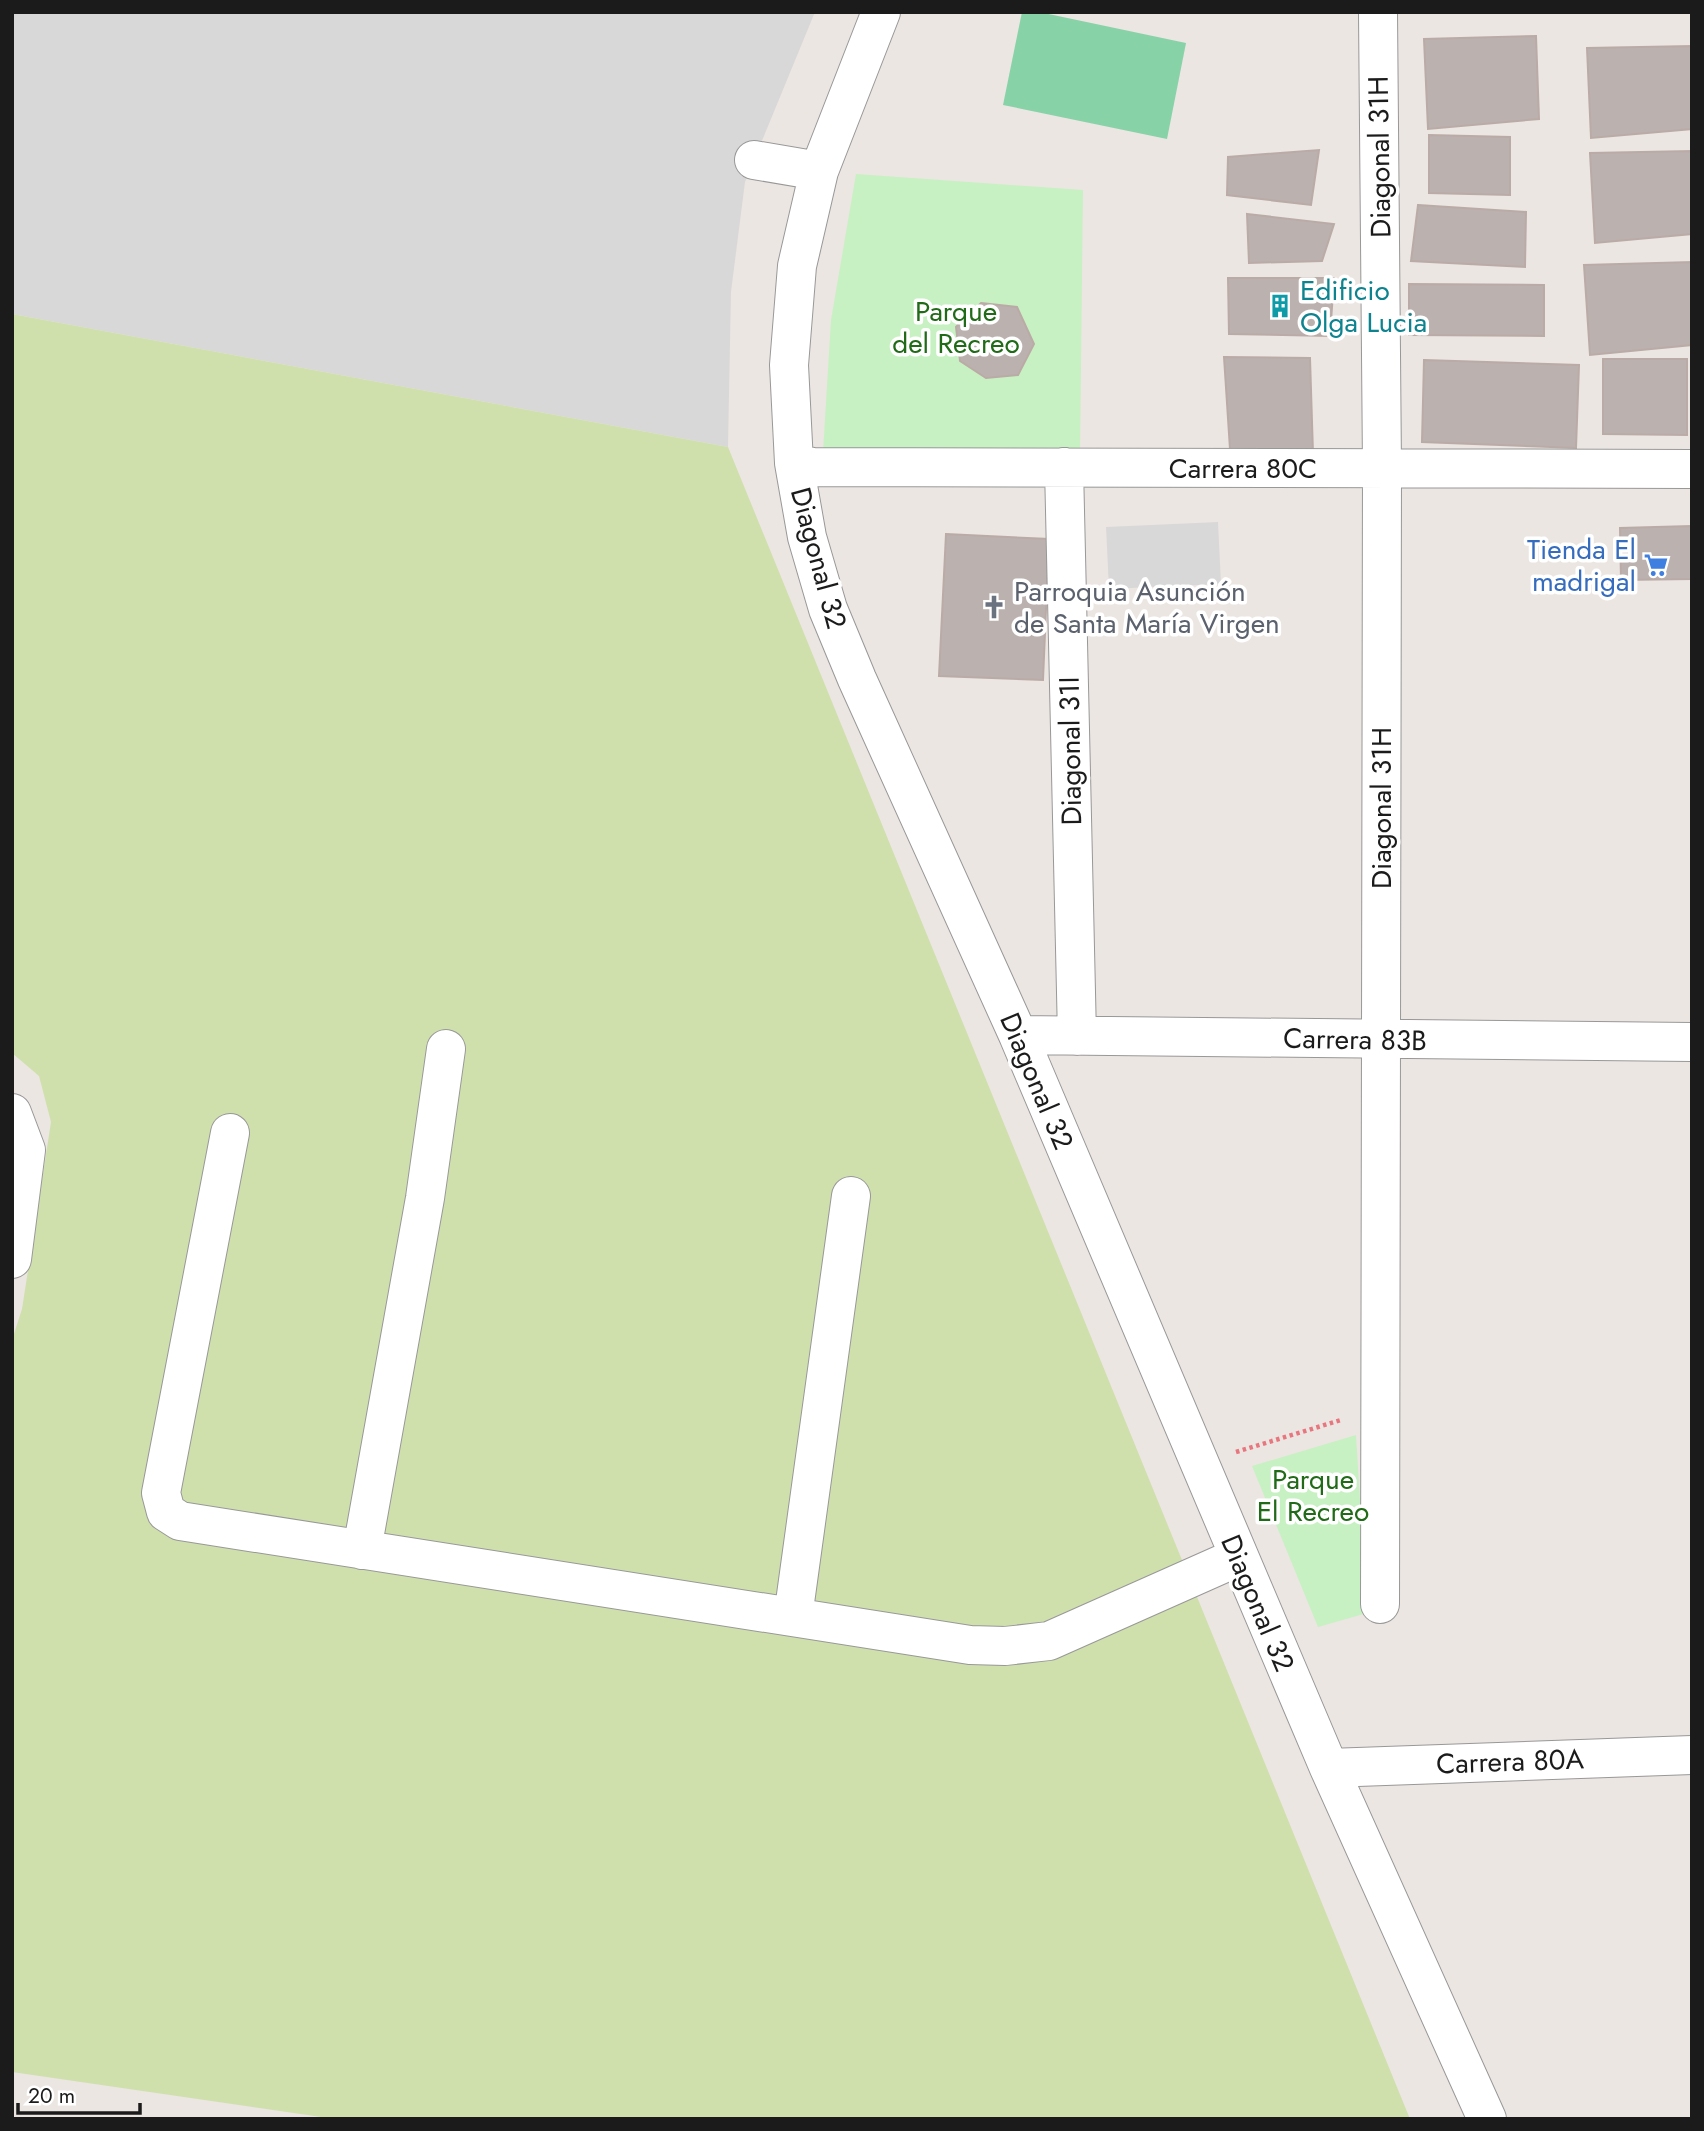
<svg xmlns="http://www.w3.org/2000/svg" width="1704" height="2131" font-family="Jost,sans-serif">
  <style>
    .residential { fill: #d9d8d8 }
    .grass { fill: #cfe0ad }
    .park { fill: #c7f1c2 }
    .pitch { fill: #88d2a8 }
    .building { fill: #bbb1af; stroke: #bbaba6; stroke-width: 2 }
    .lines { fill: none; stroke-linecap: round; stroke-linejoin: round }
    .minor-casing { stroke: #989898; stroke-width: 40 }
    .path { stroke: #e8767f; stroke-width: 4.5; stroke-dasharray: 3.5 3.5; stroke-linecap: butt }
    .minor { stroke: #fff; stroke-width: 38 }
    .labels { text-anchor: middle; stroke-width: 7; stroke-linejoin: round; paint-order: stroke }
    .street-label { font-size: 28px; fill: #1b1b1b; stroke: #fff }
    .culture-label { font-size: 28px; fill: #0d838f; stroke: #fff; text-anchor: start }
    .park-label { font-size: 28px; fill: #206a18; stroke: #fff }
    .shop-label { font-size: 28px; fill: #366cbe; stroke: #fff; text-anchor: end }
    .worship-label { font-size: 28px; fill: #5b616d; stroke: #fff; text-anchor: start }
  </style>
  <rect width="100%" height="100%" fill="#ebe6e2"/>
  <!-- residential -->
  <path class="residential" d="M12,12H815L745,182L731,292L728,447L12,314Z
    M1218,522L1221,584L1109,589L1106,527Z"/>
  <!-- grass -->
  <path class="grass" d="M12,314L728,447L1410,2119H335L12,2072V1340L22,1309L51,1122L39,1076L12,1053Z"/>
  <!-- park -->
  <path class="park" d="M856,174L1083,190L1080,455L823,452L831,320Z
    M1356,1435L1367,1613L1318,1627L1252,1466Z"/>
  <!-- pitch -->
  <path class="pitch" d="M1022,12H1039L1186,43L1167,139L1003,105Z"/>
  <!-- building -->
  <path class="building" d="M1536,36L1539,119L1428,129L1424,39Z
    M1692,46V129L1591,138L1587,48Z
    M1429,135L1510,137V195L1429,193Z
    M1319,150L1311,205L1227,195L1228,157Z
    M1692,151V234L1595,243L1590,153Z
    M1418,205L1526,212L1525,267L1411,261Z
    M1247,214L1334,224L1322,261L1249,263Z
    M1692,262V345L1590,355L1584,265Z
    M1228,278H1334L1330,336L1229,334Z
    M1409,284L1544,285V336L1409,335Z
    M981,303L1017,307L1034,344L1018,375L986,378L960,361L956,327Z
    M1224,357L1310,358L1313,454L1230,449Z
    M1603,359H1687V435L1603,434Z
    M1424,360L1579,365L1576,448L1422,442Z
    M1691,526L1692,579L1621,580L1620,528Z
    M946,534L1049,539L1043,680L939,676Z"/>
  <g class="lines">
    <!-- minor casing -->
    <g class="minor-casing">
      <path id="minor" d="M881,12L819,171L797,266L789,365L794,463L807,537L828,609L857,679L1018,1035L1329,1768L1487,2119
        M1378,12L1382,468L1380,1604
        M754,160L819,171
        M794,463L813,467L1692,469
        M1064,467L1077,1036
        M1018,1035L1692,1042
        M12,1113L26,1150L12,1259
        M230,1133L161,1493L166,1512L180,1521L970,1645L1005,1646L1049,1641L1238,1557
        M362,1550L425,1198L446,1049
        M793,1617L851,1196
        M1329,1768L1692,1755"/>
    </g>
    <!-- path -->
    <path class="path" d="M1236,1452L1341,1420"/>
    <!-- minor -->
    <use href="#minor" class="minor"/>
  </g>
  <!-- icons -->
  <defs>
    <g id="building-bare" transform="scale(1.89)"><path d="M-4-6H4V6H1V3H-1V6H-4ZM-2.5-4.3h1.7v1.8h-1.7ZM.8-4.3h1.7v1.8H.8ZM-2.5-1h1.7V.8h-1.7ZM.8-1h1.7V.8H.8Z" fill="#0f9aa8" stroke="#fff" stroke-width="2.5" paint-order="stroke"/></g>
    <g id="supermarket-bare" transform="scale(1.89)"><path d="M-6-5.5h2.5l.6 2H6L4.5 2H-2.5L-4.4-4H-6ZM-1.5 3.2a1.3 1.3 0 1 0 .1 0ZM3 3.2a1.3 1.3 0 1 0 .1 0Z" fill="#3f7fe0" stroke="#fff" stroke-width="2.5" paint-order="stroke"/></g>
    <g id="church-bare" transform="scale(1.89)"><path d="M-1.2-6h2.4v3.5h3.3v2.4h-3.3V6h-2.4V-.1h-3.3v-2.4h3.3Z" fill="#6b7280" stroke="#fff" stroke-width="2.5" paint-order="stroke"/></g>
  </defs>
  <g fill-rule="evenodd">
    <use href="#building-bare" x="1280" y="306"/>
    <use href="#supermarket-bare" x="1656" y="565"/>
    <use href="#church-bare" x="994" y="607"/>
  </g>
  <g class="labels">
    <!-- street labels -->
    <g class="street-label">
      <text transform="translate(1379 157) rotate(-91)" y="10">Diagonal 31H</text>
      <text x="1243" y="478">Carrera 80C</text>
      <text transform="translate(819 558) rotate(75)" y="10">Diagonal 32</text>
      <text transform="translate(1070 751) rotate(-91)" y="10">Diagonal 31I</text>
      <text transform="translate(1381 808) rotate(-90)" y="10">Diagonal 31H</text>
      <text transform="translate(1355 1039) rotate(1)" y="10">Carrera 83B</text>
      <text transform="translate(1037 1081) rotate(67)" y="10">Diagonal 32</text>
      <text transform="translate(1258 1603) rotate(67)" y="10">Diagonal 32</text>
      <text transform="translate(1510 1761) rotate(-2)" y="10">Carrera 80A</text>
    </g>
    <!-- culture labels -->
    <g class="culture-label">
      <text x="1300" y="300">Edificio<tspan x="1300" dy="32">Olga Lucia</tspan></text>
    </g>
    <!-- park labels -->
    <g class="park-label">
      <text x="956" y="321">Parque<tspan x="956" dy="32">del Recreo</tspan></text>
      <text x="1313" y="1489">Parque<tspan x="1313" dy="32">El Recreo</tspan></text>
    </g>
    <!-- shop labels -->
    <g class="shop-label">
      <text x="1636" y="559">Tienda El<tspan x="1636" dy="32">madrigal</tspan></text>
    </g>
    <!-- worship labels -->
    <g class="worship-label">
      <text x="1014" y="601">Parroquia Asunción<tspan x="1014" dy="32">de Santa María Virgen</tspan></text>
    </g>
  </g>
  <!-- border -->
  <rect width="1704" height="2131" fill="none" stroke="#1b1b1b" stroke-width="28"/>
  <!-- scale -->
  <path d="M18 2103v10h122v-10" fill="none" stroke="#1b1b1b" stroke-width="3.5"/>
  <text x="28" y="2103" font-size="21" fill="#1b1b1b" stroke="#ffffff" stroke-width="5" paint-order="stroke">20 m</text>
</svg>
